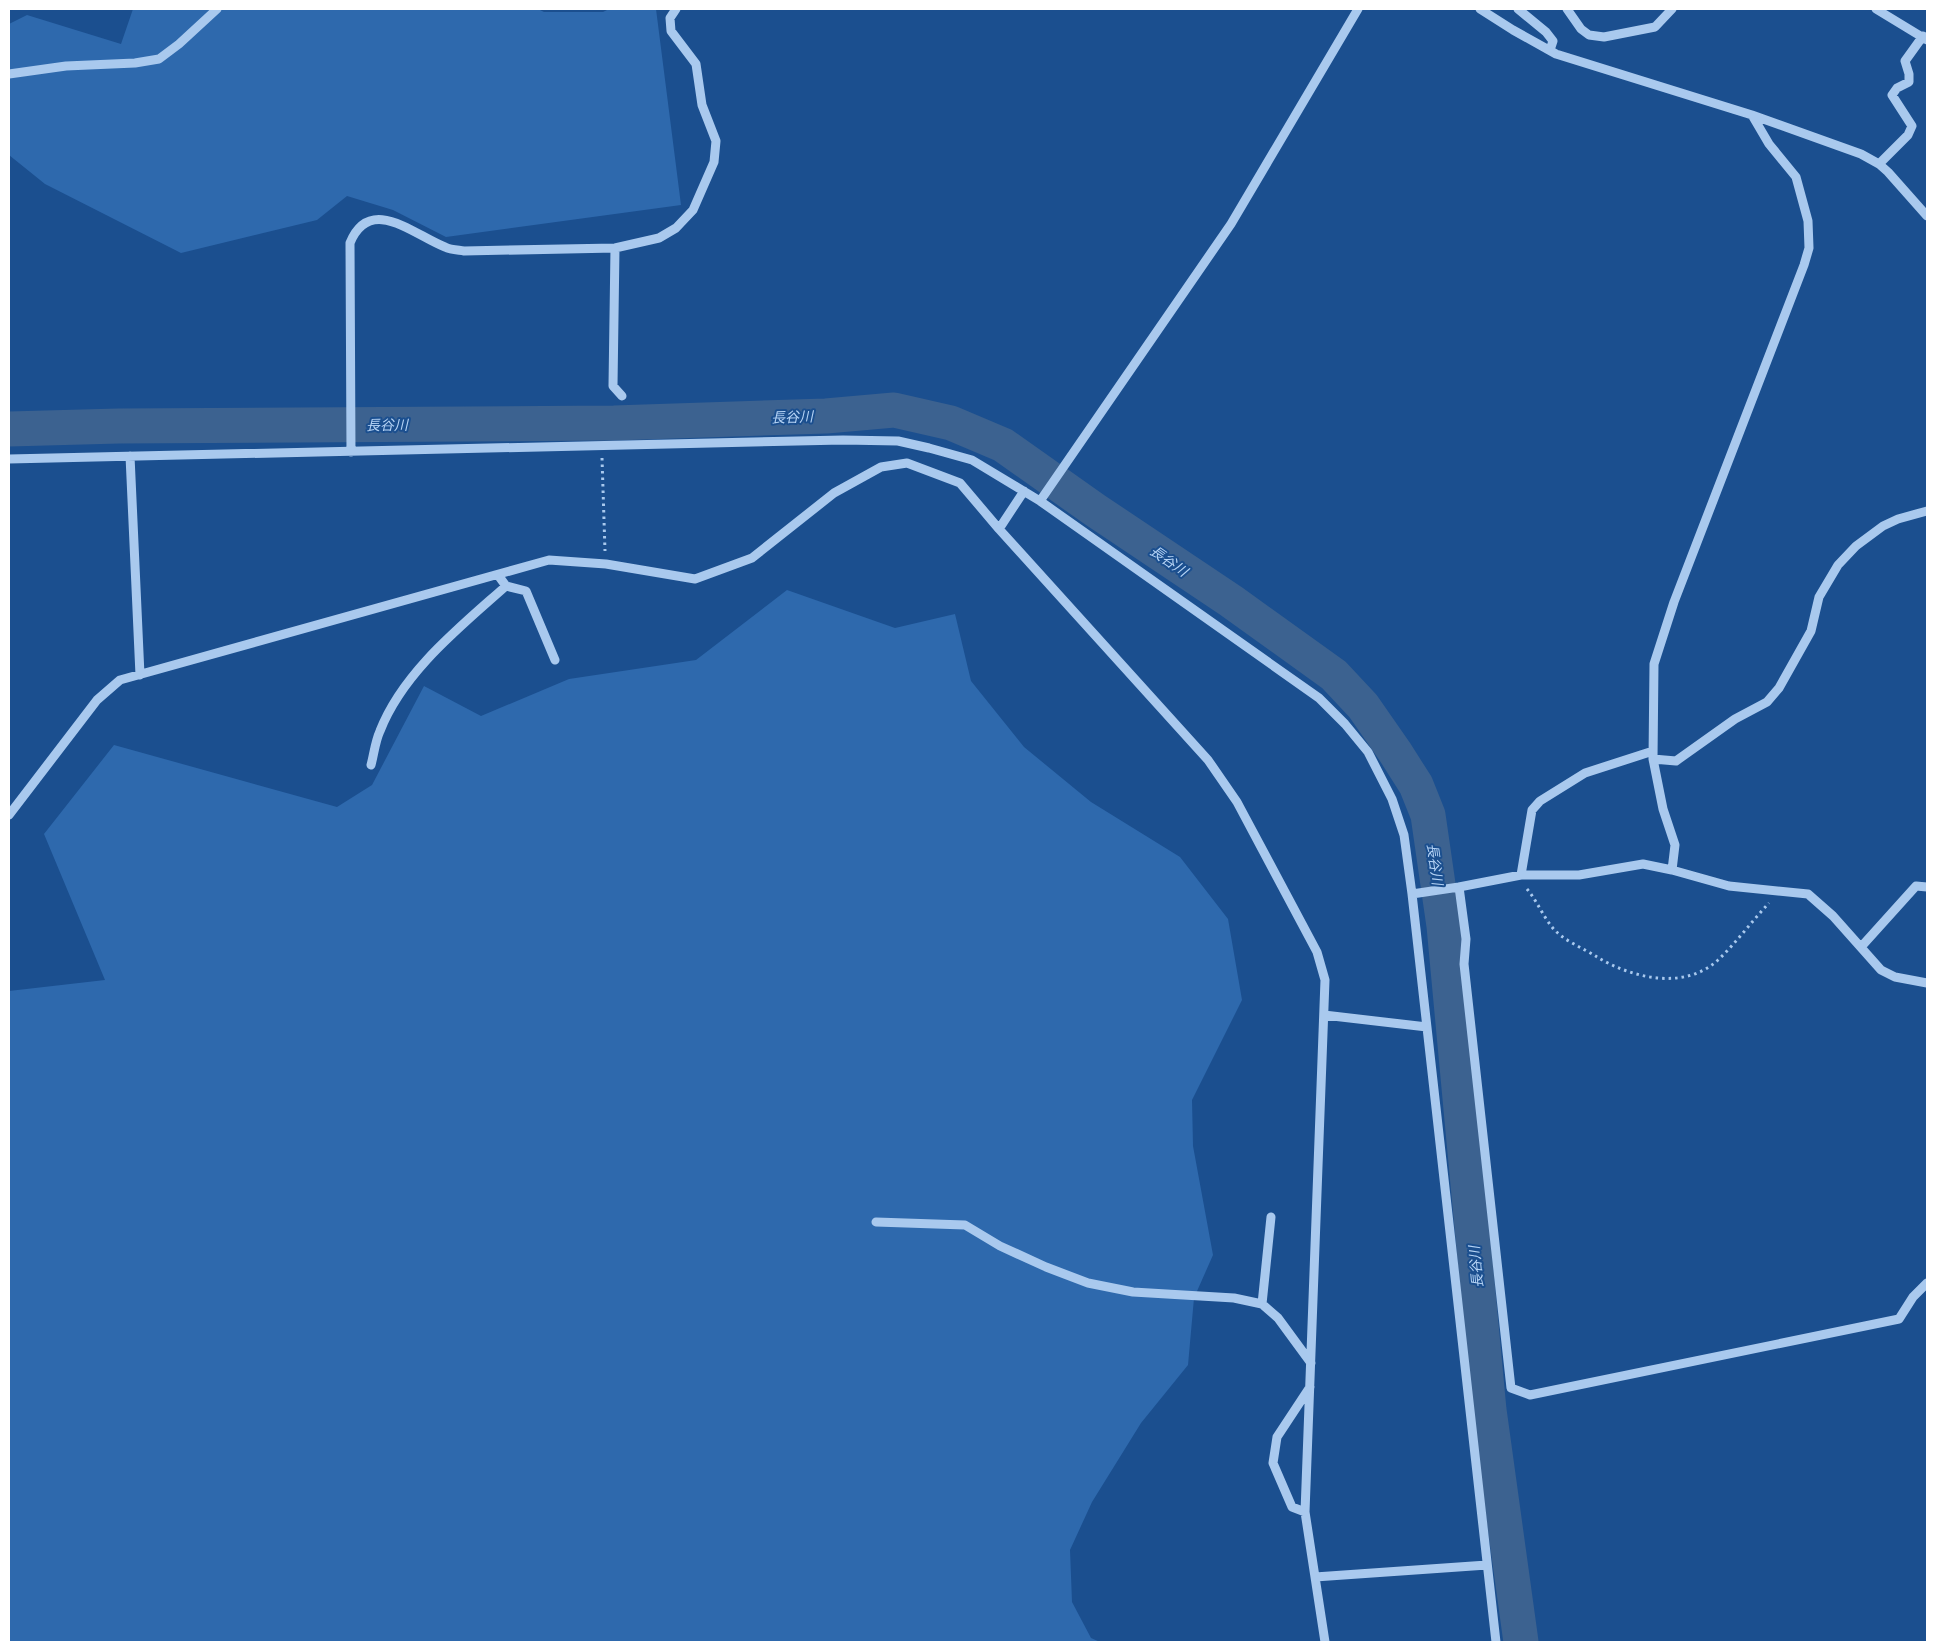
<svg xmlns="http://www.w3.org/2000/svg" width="1936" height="1651" font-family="Arial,'Noto Sans JP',sans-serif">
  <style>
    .green { fill: #2e69ad }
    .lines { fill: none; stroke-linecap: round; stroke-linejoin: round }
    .river { stroke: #3c6290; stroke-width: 35 }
    .path { stroke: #a9c9ee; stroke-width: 3; stroke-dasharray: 2.5 4; stroke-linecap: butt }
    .minor { stroke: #a9c9ee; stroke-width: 9 }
    .labels { text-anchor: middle; stroke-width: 4; stroke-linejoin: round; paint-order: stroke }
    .water-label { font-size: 14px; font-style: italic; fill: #b5d3f5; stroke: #1b4f8f }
  </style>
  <rect width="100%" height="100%" fill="#1b4f8f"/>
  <!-- green -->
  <path class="green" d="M133,9H538L544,12H603L609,9H656L681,205L446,237L393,210L347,196L317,220L181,253L45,184L9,155V24L27,15L121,44Z
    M787,590L895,628L955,614L971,681L1024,747L1091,802L1180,857L1228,919L1242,1000L1192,1100L1193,1146L1213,1255L1194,1298L1188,1365L1141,1423L1092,1502L1070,1550L1072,1602L1091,1638L1100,1642H9V991L105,980L44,834L114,745L337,807L372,785L424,686L481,716L569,679L696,660Z"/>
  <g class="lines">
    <!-- river -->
    <path class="river" d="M9,429L119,426L614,423L826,416L894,410L951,423L1003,445L1095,510L1231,601L1334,675L1363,706L1395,752L1416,785L1428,815L1444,926L1489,1410L1521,1642"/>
    <!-- path -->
    <path class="path" d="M602,458L605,551
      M1527,889C1537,901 1543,916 1552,927C1562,940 1583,948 1597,957C1632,978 1684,991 1718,960C1736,943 1752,921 1769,903"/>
    <!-- minor -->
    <path class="minor" d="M1480,9L1513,30L1556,54L1752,115L1861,154L1879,164L1888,172L1927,216
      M1518,9L1546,32L1553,41L1550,50
      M1567,9L1581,29L1589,35L1604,37L1655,27L1672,9
      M1876,9L1927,40
      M9,74L66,66L135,63L159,59L179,44L217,9
      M1879,164L1908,135L1912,126L1892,95L1897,88L1909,82V74L1905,61L1923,36
      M615,248L613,386L622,396
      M351,452L350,243C370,194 414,235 445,247C451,250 458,250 464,251L615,248L659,238L676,228L693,210L714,162L716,141L702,105L696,64L671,31L670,18L676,9
      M130,456L140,675
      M9,459L843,440L898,441L929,448L972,460L1040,501L1319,698L1345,724L1368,752L1392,799L1404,835L1412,894L1496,1642
      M1040,501L1231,224L1358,9
      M999,529L1024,491
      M498,575L506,586L526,591L555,660
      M1653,759L1676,761L1735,719L1767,702L1779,688L1811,631L1819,597L1838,565L1856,546L1883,526L1898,519L1927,511
      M371,765C374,754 375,742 380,731C403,672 460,627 506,586
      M9,815L97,700L120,680L549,560L606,564L695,579L752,558L834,493L881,467L907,463L960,483L999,529L1208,760L1237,802L1317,952L1325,980L1305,1512L1325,1642
      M1672,870L1675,845L1663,809L1653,759L1654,664L1674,602L1804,265L1809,248L1808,221L1796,177L1769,144L1752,115
      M1521,875L1532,810L1540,801L1585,773L1653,751
      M1459,887L1521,875H1579L1643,864L1672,870L1729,886L1808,894L1833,916L1881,970L1895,977L1927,983
      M1412,894L1459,887L1466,939L1464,964L1511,1388L1530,1395L1899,1319L1913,1297L1927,1283
      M1861,947L1916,886L1927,887
      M1324,1015L1427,1027
      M876,1222L965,1225L1000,1246L1046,1267L1088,1283L1133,1292L1234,1298L1262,1304L1278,1318L1311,1363
      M1262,1304L1271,1217
      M1305,1512L1292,1507L1273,1463L1277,1437L1310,1387
      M1315,1577L1487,1565"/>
  </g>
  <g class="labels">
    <!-- water labels -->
    <g class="water-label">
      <text transform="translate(792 417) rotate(-2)" y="5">長谷川</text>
      <text transform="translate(387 425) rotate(-1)" y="5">長谷川</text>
      <text transform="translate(1169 561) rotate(35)" y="5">長谷川</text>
      <text transform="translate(1435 864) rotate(82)" y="5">長谷川</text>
      <text transform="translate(1476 1267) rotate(-95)" y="5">長谷川</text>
    </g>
  </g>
  <!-- border -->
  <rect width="1936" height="1651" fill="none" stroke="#ffffff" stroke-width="20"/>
</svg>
